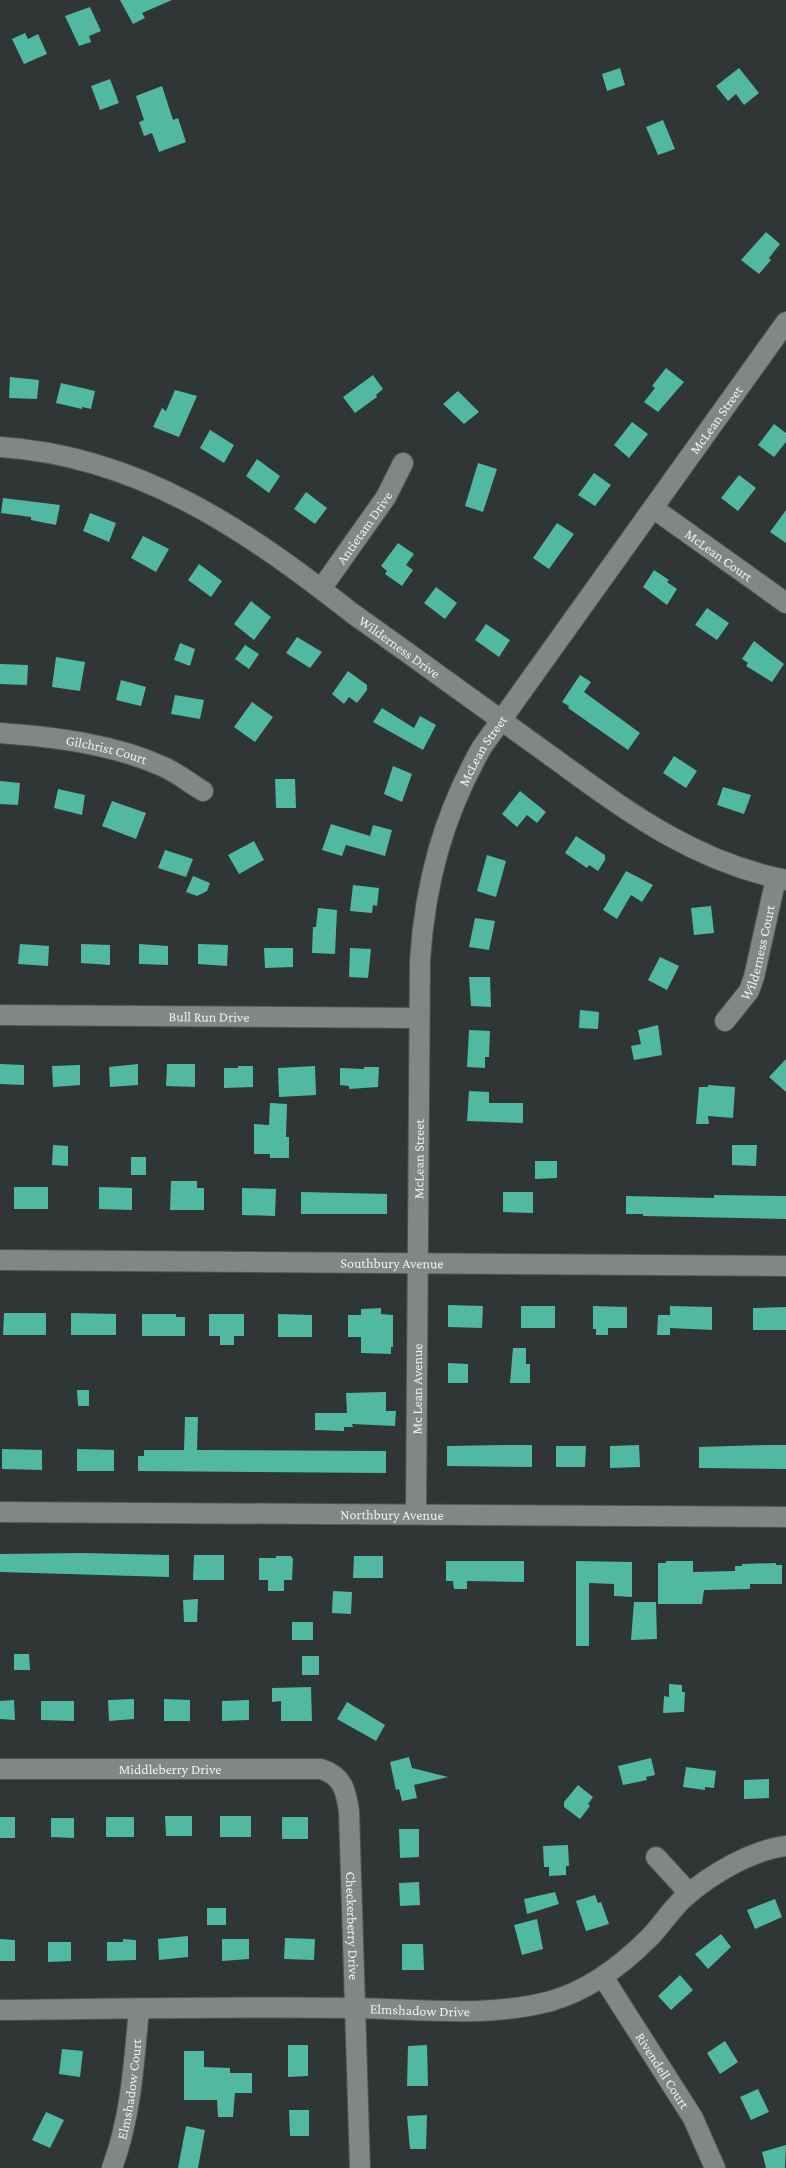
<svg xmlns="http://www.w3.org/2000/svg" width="786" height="2168" font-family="'Crimson Pro',serif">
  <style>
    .building { fill: #51b9a1 }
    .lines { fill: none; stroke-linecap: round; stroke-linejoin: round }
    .minor-casing { stroke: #4f5553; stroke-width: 22 }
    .minor { stroke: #808785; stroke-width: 20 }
    .labels { text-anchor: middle; stroke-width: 5; stroke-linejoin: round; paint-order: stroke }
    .street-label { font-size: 14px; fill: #ecf0ef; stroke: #1a1d1c }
  </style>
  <rect width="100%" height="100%" fill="#303635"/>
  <!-- building -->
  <path class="building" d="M120,0H172L142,13L145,18L133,24Z
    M90,7L101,31L89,36L91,42L79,46L65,16Z
    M25,33L28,39L38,34L47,54L24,64L12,39Z
    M620,68L625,85L607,91L602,74Z
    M739,68L759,93L744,105L736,94L728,101L716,86Z
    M110,79L119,103L100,110L91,86Z
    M162,86L173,120L178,118L186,142L159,152L152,133L144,136L139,122L144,120L136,96Z
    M663,120L675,149L658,155L646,127Z
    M766,232L780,244L769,258L771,260L759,274L741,260Z
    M666,368L684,382L658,412L644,402L655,388L652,386Z
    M373,375L383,389L376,395L377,397L355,413L343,397Z
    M10,377L39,380L37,399L9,398Z
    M61,383L95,391L91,409L82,407V409L56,403Z
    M175,390L197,396L179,437L153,427L162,408L166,411Z
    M458,391L479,412L464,424L443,404Z
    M632,422L648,434L629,458L614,445Z
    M774,424L786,433V442L774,457L758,445Z
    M210,430L234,445L224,463L200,448Z
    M257,459L280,476L269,493L246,476Z
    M478,463L497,469L483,512L465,506Z
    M594,473L611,485L595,506L578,495Z
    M739,475L756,488L738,511L721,498Z
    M306,492L327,508L315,524L294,509Z
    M3,498L60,505L56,525L31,520V517L1,513Z
    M786,510V543L770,532Z
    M90,513L116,523L109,542L83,531Z
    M557,523L574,534L549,569L533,558Z
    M143,536L169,549L156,572L131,558Z
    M398,543L414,554L406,565L413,570L402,586L385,574L387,571L381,566Z
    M199,564L222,581L211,597L188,580Z
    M654,570L669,580L667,582L677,589L667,605L643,587Z
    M436,587L457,603L445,619L424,603Z
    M251,601L271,617L254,640L234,624Z
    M707,608L729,623L717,640L695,625Z
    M486,624L510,640L499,657L475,640Z
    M297,637L322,652L310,668L286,653Z
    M754,641L784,664L772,682L746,666L748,663L742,659Z
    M180,643L195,649L190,666L174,660Z
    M245,645L259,654L249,669L235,659Z
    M56,657L85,662L80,691L52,687Z
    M0,664L28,665L27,685L0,684Z
    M348,671L367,685V690L357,703L349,697L344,704L332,694Z
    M580,675L591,682L584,692L640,733L628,750L568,708L569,706L562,702Z
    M121,680L146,687L141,706L116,700Z
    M175,695L204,700L200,719L171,714Z
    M252,702L273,717L255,742L234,727Z
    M382,708L414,728L420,716L436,725L423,750L373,722Z
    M674,756L697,771L686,788L663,773Z
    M393,766L412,774L402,802L384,794Z
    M275,779H295L296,808H276Z
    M0,781L20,783L18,805L0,804Z
    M723,787L751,795L744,814L717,805Z
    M58,789L85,795L82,815L54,808Z
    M520,791L546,812L537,823L527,815L517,827L502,814Z
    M112,801L146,813L136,839L102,826Z
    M331,824L370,836L373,825L392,830L385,856L346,845L342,856L322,850Z
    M576,836L605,855V860L598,871L589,865L587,868L565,853Z
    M254,841L264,860L239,874L228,855Z
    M165,850L193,859L186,877L158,868Z
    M487,855L506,861L496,897L477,891Z
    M626,871L653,885L642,902L631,895L617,919L603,910Z
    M193,876L210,883L207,891L197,896L186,892Z
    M353,885L379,888L377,906L373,905L372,913L350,911Z
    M711,906L714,933L694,935L691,908Z
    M318,908L337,910L335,954L312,953L313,927H316Z
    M475,918L495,921L489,950L469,947Z
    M20,944L49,946L48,966L18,964Z
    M81,944L110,945V965L81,963Z
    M139,944L168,946V965L139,964Z
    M198,944L228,945L227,966L198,964Z
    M264,948H293V967L265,968Z
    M350,948L371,949L368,978L349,977Z
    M660,957L679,966L667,990L648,980Z
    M469,977H490L491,1007L471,1006Z
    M580,1010L599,1012L598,1029L579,1028Z
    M658,1025L662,1055L634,1060L631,1046L641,1044L638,1030Z
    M469,1030L490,1031L489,1057H485V1068L467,1067Z
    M786,1059V1092L769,1077Z
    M0,1064L24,1065V1085L0,1084Z
    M138,1064V1085L110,1087L109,1067Z
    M167,1064H195V1087L166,1086Z
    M80,1065V1085L53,1087L52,1066Z
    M238,1066H253V1087L224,1088V1068H238Z
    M315,1066L316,1095L279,1097L278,1068Z
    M364,1067H379L378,1087L349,1089V1086L340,1085V1068L364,1069Z
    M708,1085L735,1087L733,1118L708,1116L709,1124H696L699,1087H708Z
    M469,1091L489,1092V1103H523V1123L467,1121Z
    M270,1103L287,1104L286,1137H289V1158H270V1154H254V1124L269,1125Z
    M53,1145L68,1146V1166L52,1165Z
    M732,1145H757L756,1166L732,1165Z
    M131,1157H146V1175H131Z
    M535,1161H557V1178L535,1179Z
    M171,1181H197V1188H204V1210H170Z
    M14,1187H48V1209H14Z
    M99,1187L132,1188V1210L99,1209Z
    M242,1188L276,1189L275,1216L242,1215Z
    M301,1192L387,1194V1214H301Z
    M503,1192H533V1213L503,1212Z
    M714,1195L786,1196V1219L643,1216V1214H626V1196L714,1198Z
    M448,1305L483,1306L482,1328L448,1327Z
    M521,1306H555V1328H521Z
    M593,1306L627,1307V1328H608V1335H596V1329H593Z
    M670,1306L712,1307V1330L670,1328V1335H657L658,1315H670Z
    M786,1307V1330H753V1308Z
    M381,1308V1314L393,1315V1347H391V1354L361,1353V1337H348V1315H361V1309Z
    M4,1313H46V1335H3Z
    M71,1313L116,1314V1335H71Z
    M142,1314H176V1317H185V1336H142Z
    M209,1314H244V1336H234V1345H220V1336H209Z
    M278,1314L312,1315V1337H278Z
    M513,1348H526V1364H530V1383H510Z
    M448,1363L468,1364V1383H448Z
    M77,1390H89V1406H78Z
    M386,1392V1411H396L395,1426L352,1424L353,1427H344V1431L315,1430V1413H347L346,1393Z
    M185,1417H198L197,1450L386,1451V1473L138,1471V1456H144V1450H184Z
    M503,1445H532V1467L447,1466V1446Z
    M639,1445L640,1467L610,1468V1446Z
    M764,1445H786V1469L699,1468V1447Z
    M556,1446H586L585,1467H556Z
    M2,1449L42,1450V1470L2,1469Z
    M77,1449L114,1450V1471H77Z
    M83,1553L169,1555V1577L0,1572V1554Z
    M194,1555H224V1580H193Z
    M276,1556H291L293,1559L292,1580H284V1591H268V1580H259V1558H276Z
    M354,1556H383V1578H353Z
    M446,1561H524V1582L467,1581V1589H454L453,1581H446Z
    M576,1561L632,1562V1597L614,1596V1584L589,1583V1646H576Z
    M666,1561H693V1572L735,1571V1566H742V1564L776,1563V1565H782V1584H750V1589L704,1590L702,1604H658V1563H666Z
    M333,1591L352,1592L351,1614L332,1613Z
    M198,1599L197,1622H184L183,1600Z
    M634,1602H656L657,1639L631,1640Z
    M292,1622H313V1640H292Z
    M14,1654H29L30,1670H14Z
    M302,1656H319V1675H302Z
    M669,1684L682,1685V1692H685L684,1712L663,1713L664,1696L669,1697Z
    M311,1687L312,1721H281V1701L272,1702V1688Z
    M134,1699V1719L109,1721L108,1700Z
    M164,1699L190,1700V1721H164Z
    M14,1700L15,1720L0,1719V1701Z
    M249,1700V1720L222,1721V1701Z
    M41,1701H74V1721L41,1720Z
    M347,1702L385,1725L376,1741L337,1719Z
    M409,1757L412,1768L448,1777L414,1785L417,1798L402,1801L399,1789L396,1790L390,1762Z
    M651,1758L655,1775L646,1777L647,1780L623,1785L618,1766Z
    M686,1767L716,1771L714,1788L705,1787V1790L683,1787Z
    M769,1779V1798L744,1799V1780Z
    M578,1785L593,1797L588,1804L590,1806L580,1819L564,1807V1802Z
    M165,1816H192V1836H166Z
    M220,1816H251V1837H220Z
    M0,1817H15V1838H0Z
    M106,1817H134V1837H106Z
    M282,1817H308V1839H282Z
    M51,1818H74V1838L51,1837Z
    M399,1829H419V1857L400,1858Z
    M568,1845L569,1866H566V1875L549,1876V1867H544L543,1846Z
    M419,1882L420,1905L400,1906L399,1883Z
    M555,1892L559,1904L527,1914L524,1899Z
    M595,1895L598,1903L601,1902L609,1924L586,1931L576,1901Z
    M775,1899L782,1917L755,1929L747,1910Z
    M207,1908H226V1925H207Z
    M537,1919L543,1949L522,1955L514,1925Z
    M721,1934L731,1947L708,1969L695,1954Z
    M188,1936V1957L159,1960L158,1939Z
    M285,1938L315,1939L314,1960L284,1959Z
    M0,1939L15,1940V1961H0Z
    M123,1939L136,1940V1960L107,1961V1942H123Z
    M222,1939H249V1959L222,1961Z
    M48,1942H71V1961L48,1962Z
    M402,1944H423L424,1970H402Z
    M680,1975L693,1990L671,2010L658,1996Z
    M725,2041L738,2062L720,2074L707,2053Z
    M288,2045H308V2076L288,2077Z
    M427,2045L428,2086H407L408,2046Z
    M62,2049L83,2051L80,2077L59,2074Z
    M184,2051H204V2067L230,2068V2073H252V2093H235L233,2117H218L217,2100H184Z
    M758,2089L769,2112L751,2120L740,2097Z
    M289,2110H309V2136H290Z
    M46,2112L64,2120L50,2148L32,2140Z
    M427,2115L426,2149H410L407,2116Z
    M186,2126L205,2130L198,2168H178Z
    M786,2145L785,2168H766L762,2152Z"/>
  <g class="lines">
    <!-- minor casing -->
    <g class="minor-casing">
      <g id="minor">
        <path id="s1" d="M0,447C139,456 246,530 352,613C414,657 476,702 537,746C618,804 686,860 786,880"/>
        <path id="s2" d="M653,508L786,603"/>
        <path id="s3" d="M321,589L386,497L403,463"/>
        <path id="s4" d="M0,733C55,737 113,744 164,767C177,773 190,783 203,791"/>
        <path id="s5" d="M0,1015L419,1018"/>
        <path id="s6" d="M725,1021L749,991L754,977L776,878"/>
        <path id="s7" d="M0,1260L786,1266"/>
        <path id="s8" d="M0,1512L786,1517"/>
        <path id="s9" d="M416,1514L420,961C425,883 443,816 482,747L786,322"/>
        <path id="s10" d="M0,1769H321C343,1776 346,1791 349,1811L360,2168"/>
        <path d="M656,1857L689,1893"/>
        <path id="s11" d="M603,1977L693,2118L715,2168"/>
        <path id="s12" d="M0,2010C118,2009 236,2006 354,2008C419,2009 488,2018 551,2001C589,1990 622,1965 649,1938C662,1925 672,1908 685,1897C711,1874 752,1850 786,1846"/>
        <path id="s13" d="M112,2168C131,2117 134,2063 139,2009"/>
      </g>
    </g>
    <!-- minor -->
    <use href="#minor" class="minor"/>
  </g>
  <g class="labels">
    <!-- street labels -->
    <g class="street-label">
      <text dy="5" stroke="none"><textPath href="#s9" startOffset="1180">McLean Street</textPath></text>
      <text dy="5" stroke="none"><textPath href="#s3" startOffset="75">Antietam Drive</textPath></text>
      <text dy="5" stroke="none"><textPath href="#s2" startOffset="81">McLean Court</textPath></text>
      <text dy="5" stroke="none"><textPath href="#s1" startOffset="454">Wilderness Drive</textPath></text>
      <text dy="5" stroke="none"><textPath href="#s4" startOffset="108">Gilchrist Court</textPath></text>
      <text dy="5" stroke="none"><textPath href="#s9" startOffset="775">McLean Street</textPath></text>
      <text dy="5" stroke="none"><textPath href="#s6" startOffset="78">Wilderness Court</textPath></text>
      <text dy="5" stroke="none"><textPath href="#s5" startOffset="209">Bull Run Drive</textPath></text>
      <text dy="5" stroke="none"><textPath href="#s9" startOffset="355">McLean Street</textPath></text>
      <text dy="5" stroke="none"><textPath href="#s7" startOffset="392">Southbury Avenue</textPath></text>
      <text dy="5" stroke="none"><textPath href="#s9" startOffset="125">Mc Lean Avenue</textPath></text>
      <text dy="5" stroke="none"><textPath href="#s8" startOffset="392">Northbury Avenue</textPath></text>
      <text dy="5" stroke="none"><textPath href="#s10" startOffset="170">Middleberry Drive</textPath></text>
      <text dy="5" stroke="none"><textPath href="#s10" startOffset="490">Checkerberry Drive</textPath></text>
      <text dy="5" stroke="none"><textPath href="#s12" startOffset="420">Elmshadow Drive</textPath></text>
      <text dy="5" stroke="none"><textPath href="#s11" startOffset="111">Rivendell Court</textPath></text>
      <text dy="5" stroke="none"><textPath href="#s13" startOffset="81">Elmshadow Court</textPath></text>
    </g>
  </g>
</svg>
